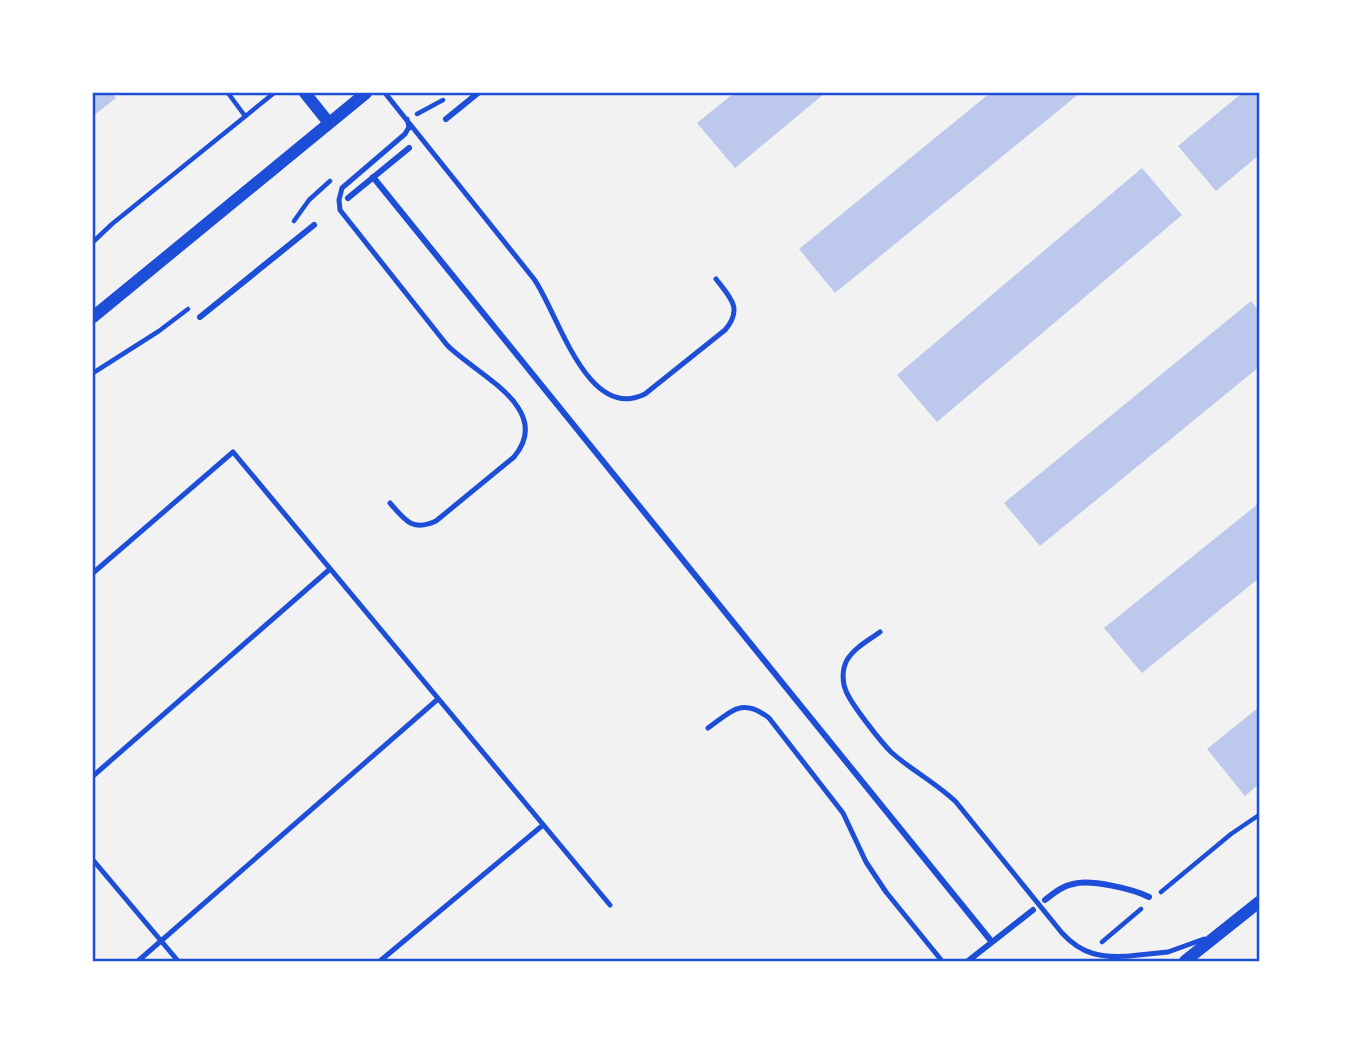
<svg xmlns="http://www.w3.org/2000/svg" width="1352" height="1054" font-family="'Varela Round',sans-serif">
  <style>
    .building { fill: #bdc9ec }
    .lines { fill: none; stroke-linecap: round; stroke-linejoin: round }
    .path { stroke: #1d4ed8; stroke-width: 4.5 }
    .service { stroke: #1d4ed8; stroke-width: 5 }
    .pedestrian { stroke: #1d4ed8; stroke-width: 6 }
    .tertiary { stroke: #1d4ed8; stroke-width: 12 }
    .neatline { fill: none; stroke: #1d4ed8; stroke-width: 2.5 }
  </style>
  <rect width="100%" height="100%" fill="#f2f2f2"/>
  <!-- building -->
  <path class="building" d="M93,93H112L116,98L93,116Z
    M734,93H825L735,168L697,123Z
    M990,93H1080L835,293L799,249Z
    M1242,93H1259V155L1216,191L1178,146Z
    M1142,168L1182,215L937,422L897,375Z
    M1251,301L1259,311V367L1040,546L1004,503Z
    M1259,503V578L1142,673L1104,628Z
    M1259,707V784L1245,796L1207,749Z"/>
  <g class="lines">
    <!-- path -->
    <path class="path" d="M228,93L245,116
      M417,114L443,100
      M294,221L309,200L330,181
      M93,242L112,224L274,93
      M93,373L159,331L188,309
      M1161,892L1231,834L1259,815
      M1102,942L1141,909"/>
    <!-- service -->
    <path class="service" d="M385,93L534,279C558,313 587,423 645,394L725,330C743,309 731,298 716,279
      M390,503C405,520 412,532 436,521L514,457C555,408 475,374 447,345L340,210L339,200L342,188L405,134L409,127L407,119
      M93,573L233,452L610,905
      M880,632C869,640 854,648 847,660C842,669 842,682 846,691C851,704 881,742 891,752C911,770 936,783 956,802L1062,933C1082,955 1102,958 1130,956
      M708,728C732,711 742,697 769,718L843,813L866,862L886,892L942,961
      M93,776L330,569
      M93,860L178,961
      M1129,956L1168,952L1204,939
      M138,961L438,699
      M380,961L543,825"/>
    <!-- pedestrian -->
    <path class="pedestrian" d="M446,119L478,93
      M373,177L992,942
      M348,198L409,148
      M200,317L314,225
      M1045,900C1054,893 1062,886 1073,884C1091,879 1133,889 1149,897
      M968,961L1033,910"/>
    <!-- tertiary -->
    <path class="tertiary" d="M305,93L329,123
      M93,317L366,93
      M1185,961L1259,902"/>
  </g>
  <!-- border -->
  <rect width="1352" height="1054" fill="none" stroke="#ffffff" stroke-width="189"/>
  <rect x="94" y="94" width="1164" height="866" class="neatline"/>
</svg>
